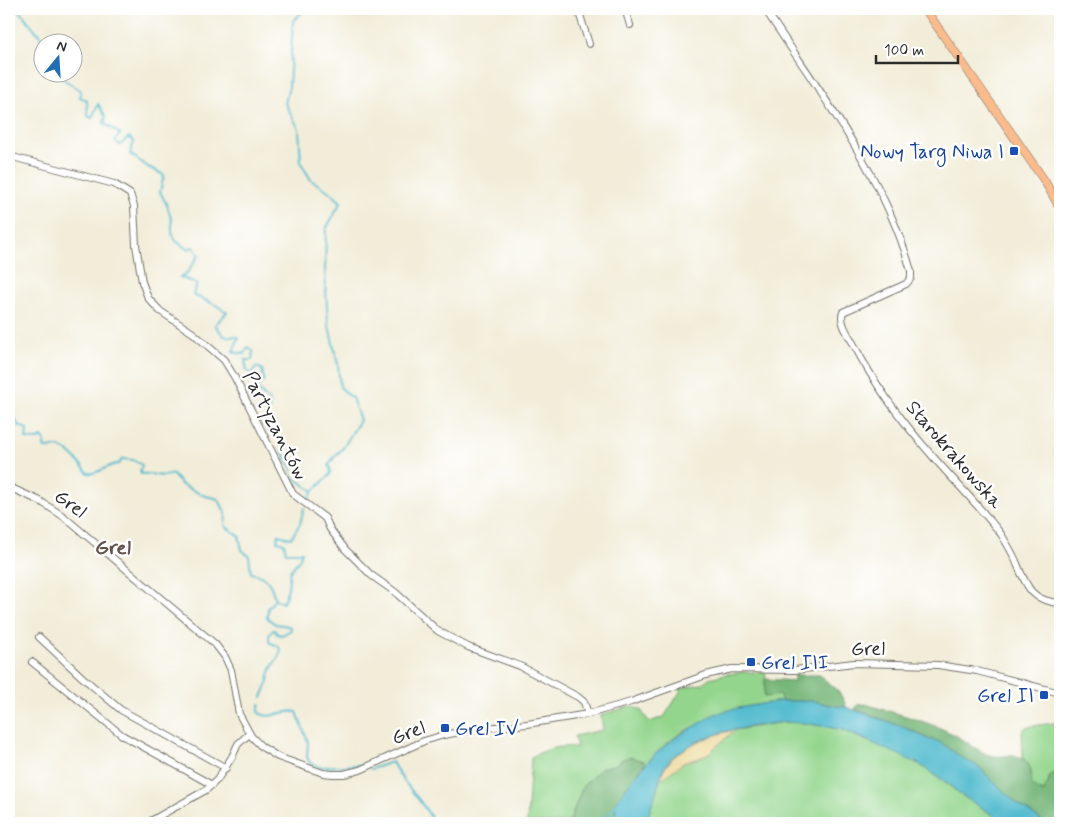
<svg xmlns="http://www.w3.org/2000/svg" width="1069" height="832" font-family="Mynerve,sans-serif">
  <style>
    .green { fill: #93d58c; stroke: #5f805c }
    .forest { fill: #76b678; stroke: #507052 }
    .sand { fill: #eeda9e; stroke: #8c8264 }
    .water { fill: #50bacd; stroke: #3e727c }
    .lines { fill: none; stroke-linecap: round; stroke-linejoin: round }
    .stream { stroke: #50bacd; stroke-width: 2 }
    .minor-casing { stroke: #716f68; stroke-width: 8 }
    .major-casing { stroke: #716f68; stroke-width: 9 }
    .minor { stroke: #fff; stroke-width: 6 }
    .major { stroke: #fbbb8c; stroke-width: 8 }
    .transit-dot { fill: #1a4fb4; stroke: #fff; stroke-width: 2 }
    .labels { text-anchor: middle; stroke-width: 5; stroke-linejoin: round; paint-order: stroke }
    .transit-label { font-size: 20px; fill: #164399; stroke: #fff; text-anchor: end }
    .street-label { font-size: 20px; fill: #2b2b2b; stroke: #fff }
    .neighbourhood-label { font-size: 21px; font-weight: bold; fill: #64524c; stroke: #fff }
  </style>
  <rect width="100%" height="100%" fill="#fff"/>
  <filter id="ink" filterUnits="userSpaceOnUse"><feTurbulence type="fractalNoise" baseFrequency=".02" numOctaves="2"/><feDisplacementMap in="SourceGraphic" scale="10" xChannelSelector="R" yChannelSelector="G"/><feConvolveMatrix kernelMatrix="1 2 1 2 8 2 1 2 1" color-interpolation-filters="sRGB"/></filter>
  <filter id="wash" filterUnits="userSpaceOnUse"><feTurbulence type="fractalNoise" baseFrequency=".0096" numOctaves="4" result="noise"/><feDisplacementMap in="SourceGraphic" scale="20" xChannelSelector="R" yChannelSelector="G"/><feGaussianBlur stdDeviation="1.12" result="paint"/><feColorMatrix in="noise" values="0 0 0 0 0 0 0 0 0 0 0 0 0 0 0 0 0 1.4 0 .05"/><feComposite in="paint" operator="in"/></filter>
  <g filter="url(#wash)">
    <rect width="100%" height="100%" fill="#f2edd9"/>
    <!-- green -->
    <path class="green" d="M747,672L766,673L764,697L780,695L781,701L750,706L712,715L696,726L681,733L666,744L643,766L644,761L623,759L615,765L601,768L583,786L569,823H527L531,757C550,748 556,746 577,747L574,736L603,730L601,715L631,706L641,710L649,722L664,717L680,692L679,688L702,684L709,678L726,674Z
      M784,722L804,723L839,729L898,754L919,764L948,784L958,793L1007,823H646L660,780L673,769L686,761L697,759L709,753L735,730Z
      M1060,722V775L1057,773L1050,775L1045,792H1042L1034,787L1031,783C1033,772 1030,765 1023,758L1022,732L1026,727Z"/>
    <!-- forest -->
    <path class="forest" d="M794,675H820C831,687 842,690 846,707L835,706L813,701H781L780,695L764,697L765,679L794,681Z
      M865,704C894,713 925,720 953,734C963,739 979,752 989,755C1000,759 1013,752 1023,759C1031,764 1032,774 1031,783L1034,787L1042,792H1045L1044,789L1048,784L1050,775L1057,773L1060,775V823H1045L1016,803L976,765L965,760L940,742L928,739L914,731L855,709L857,705Z
      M630,757L644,761L643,766L615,803L616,823H569L583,786L601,768L615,765L623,759Z"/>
    <!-- sand -->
    <path class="sand" d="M735,730L709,753L697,759L686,761L660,780C668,749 707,736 735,730Z"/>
    <!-- water -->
    <path class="water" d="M781,701H813L835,706L846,707L906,728L928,739L940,742L965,760L976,765L1016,803L1045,823H1006L958,793L949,784L919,764L844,730L804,723L784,722L755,726L723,732L696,742L672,757L663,770L646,823H616L615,803C639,771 657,746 694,727C700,724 706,718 713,715C734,707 758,705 781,701Z"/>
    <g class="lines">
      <!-- stream -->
      <path class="stream" d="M18,9L41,37V65L42,66
        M305,9L293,21L289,86L285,103L299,129L301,163L311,180L327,190L341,202L326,229L325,273L328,322L338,365L340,387L352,398L360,420L343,448L334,457L329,465L331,472L329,476L313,491L308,500
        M53,72L81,91L80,97L87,100L88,116L92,118L98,104L106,117L104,123L120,134L115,141L120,145L129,137L134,142L130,154L148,167L164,175L160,192L167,205L172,222V233L176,241L187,249L193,247L199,255L187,273L180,277L197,284L193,295L214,304L227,312L215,325L224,336L239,337L233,352L244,354L248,347L253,351L252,360H245L247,371L252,374L256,367L262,369L264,380L256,388L270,402L267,429L281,440L283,452L291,467L293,477L313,491
        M9,416L15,418L18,425L27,429L26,439L36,440L42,437L45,441L44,446L45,448C50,449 52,446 57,447C70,449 80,464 88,473C99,475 107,464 119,464L122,459L133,460L142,465L140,471L141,474C152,472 161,479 172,474L182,485L205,496L215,498L219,500L226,514L225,526L239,536L242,550L249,556L251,573C267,576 271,583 275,599L268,608L267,617C278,629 280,622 290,627L291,630L282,635L277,634L275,630H273L269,635V642L278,646L281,651C279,657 274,663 271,669C268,679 267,688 262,697
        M275,599L283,603L288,588L290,571L299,560L302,552H286L284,543L277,541L278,535L291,538L300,524L304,508
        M260,704L258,712C269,722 285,708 297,712L308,742L307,757L310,763L320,767L363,765
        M371,769L392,762C403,785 423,800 434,823
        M602,823L616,805"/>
    </g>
  </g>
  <g filter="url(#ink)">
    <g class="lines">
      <!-- minor casing -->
      <g class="minor-casing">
        <path id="minor" d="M578,9L589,44
          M625,9L630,25
          M765,9C819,92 884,174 911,271V278L906,284L843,312C839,322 848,334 853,343C875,386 903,423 935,459C957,484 981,508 1001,534C1006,542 1011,550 1015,559C1026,584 1029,601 1060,603
          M9,156L114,184L130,194L134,206L136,245L142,282L148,298L160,311L193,333L224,360L235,378L293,494L325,518L330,529L345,549L371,575L395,592L438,631L468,647L520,666L578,697L584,702L588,714
          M9,487L40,501L63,516L215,644L225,657L231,670L239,714L251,736L262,747L278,757L323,773L332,774H344L360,770L424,741L444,735L475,729L527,724L588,714L631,702L706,675L732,669L795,670L854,663L938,665L977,671L1060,693
          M39,637L82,677L121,710L226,768
          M32,662L122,735L212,785
          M147,823L206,790L217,780L232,757L238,744L249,734"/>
      </g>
      <!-- major casing -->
      <g class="major-casing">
        <path id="major" d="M925,9L1044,180L1060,208"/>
      </g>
      <!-- minor -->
      <use href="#minor" class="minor"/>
      <!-- major -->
      <use href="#major" class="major"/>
    </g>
  </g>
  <!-- markers -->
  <g class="transit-dot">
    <rect x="1009" y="146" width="10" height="10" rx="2.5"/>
    <rect x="746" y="657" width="10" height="10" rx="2.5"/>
    <rect x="1039" y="690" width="10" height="10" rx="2.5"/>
    <rect x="440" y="723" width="10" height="10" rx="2.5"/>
  </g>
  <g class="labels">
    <!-- transit labels -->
    <g class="transit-label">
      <text x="1004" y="158">Nowy Targ Niwa I</text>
      <text x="761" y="669" text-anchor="start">Grel III</text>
      <text x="1034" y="702">Grel II</text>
      <text x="455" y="735" text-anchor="start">Grel IV</text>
    </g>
    <!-- street labels -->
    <g class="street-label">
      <text transform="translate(276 425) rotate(63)" y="7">Partyzantów</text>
      <text transform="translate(955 454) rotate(49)" y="7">Starokrakowska</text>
      <text transform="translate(71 503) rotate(36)" y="7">Grel</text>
      <text transform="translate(868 648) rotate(-1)" y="7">Grel</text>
      <text transform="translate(408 732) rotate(-22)" y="7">Grel</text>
    </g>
    <!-- neighbourhood labels -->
    <g class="neighbourhood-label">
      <text x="113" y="554">Grel</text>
    </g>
  </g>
  <!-- margin -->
  <rect width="1069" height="832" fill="none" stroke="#fff" stroke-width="30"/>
  <!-- north arrow -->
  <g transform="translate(58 58) rotate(18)"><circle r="24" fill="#ffffff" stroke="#aaaaaa"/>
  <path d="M0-4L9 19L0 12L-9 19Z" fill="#1f6fb2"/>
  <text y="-8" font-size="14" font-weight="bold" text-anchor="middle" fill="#2b2b2b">N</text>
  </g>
  <!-- scale -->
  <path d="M876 55v8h82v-8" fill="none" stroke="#2b2b2b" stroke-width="2.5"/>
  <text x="884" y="55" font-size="15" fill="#2b2b2b" stroke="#ffffff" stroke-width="4" paint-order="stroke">100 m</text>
</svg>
